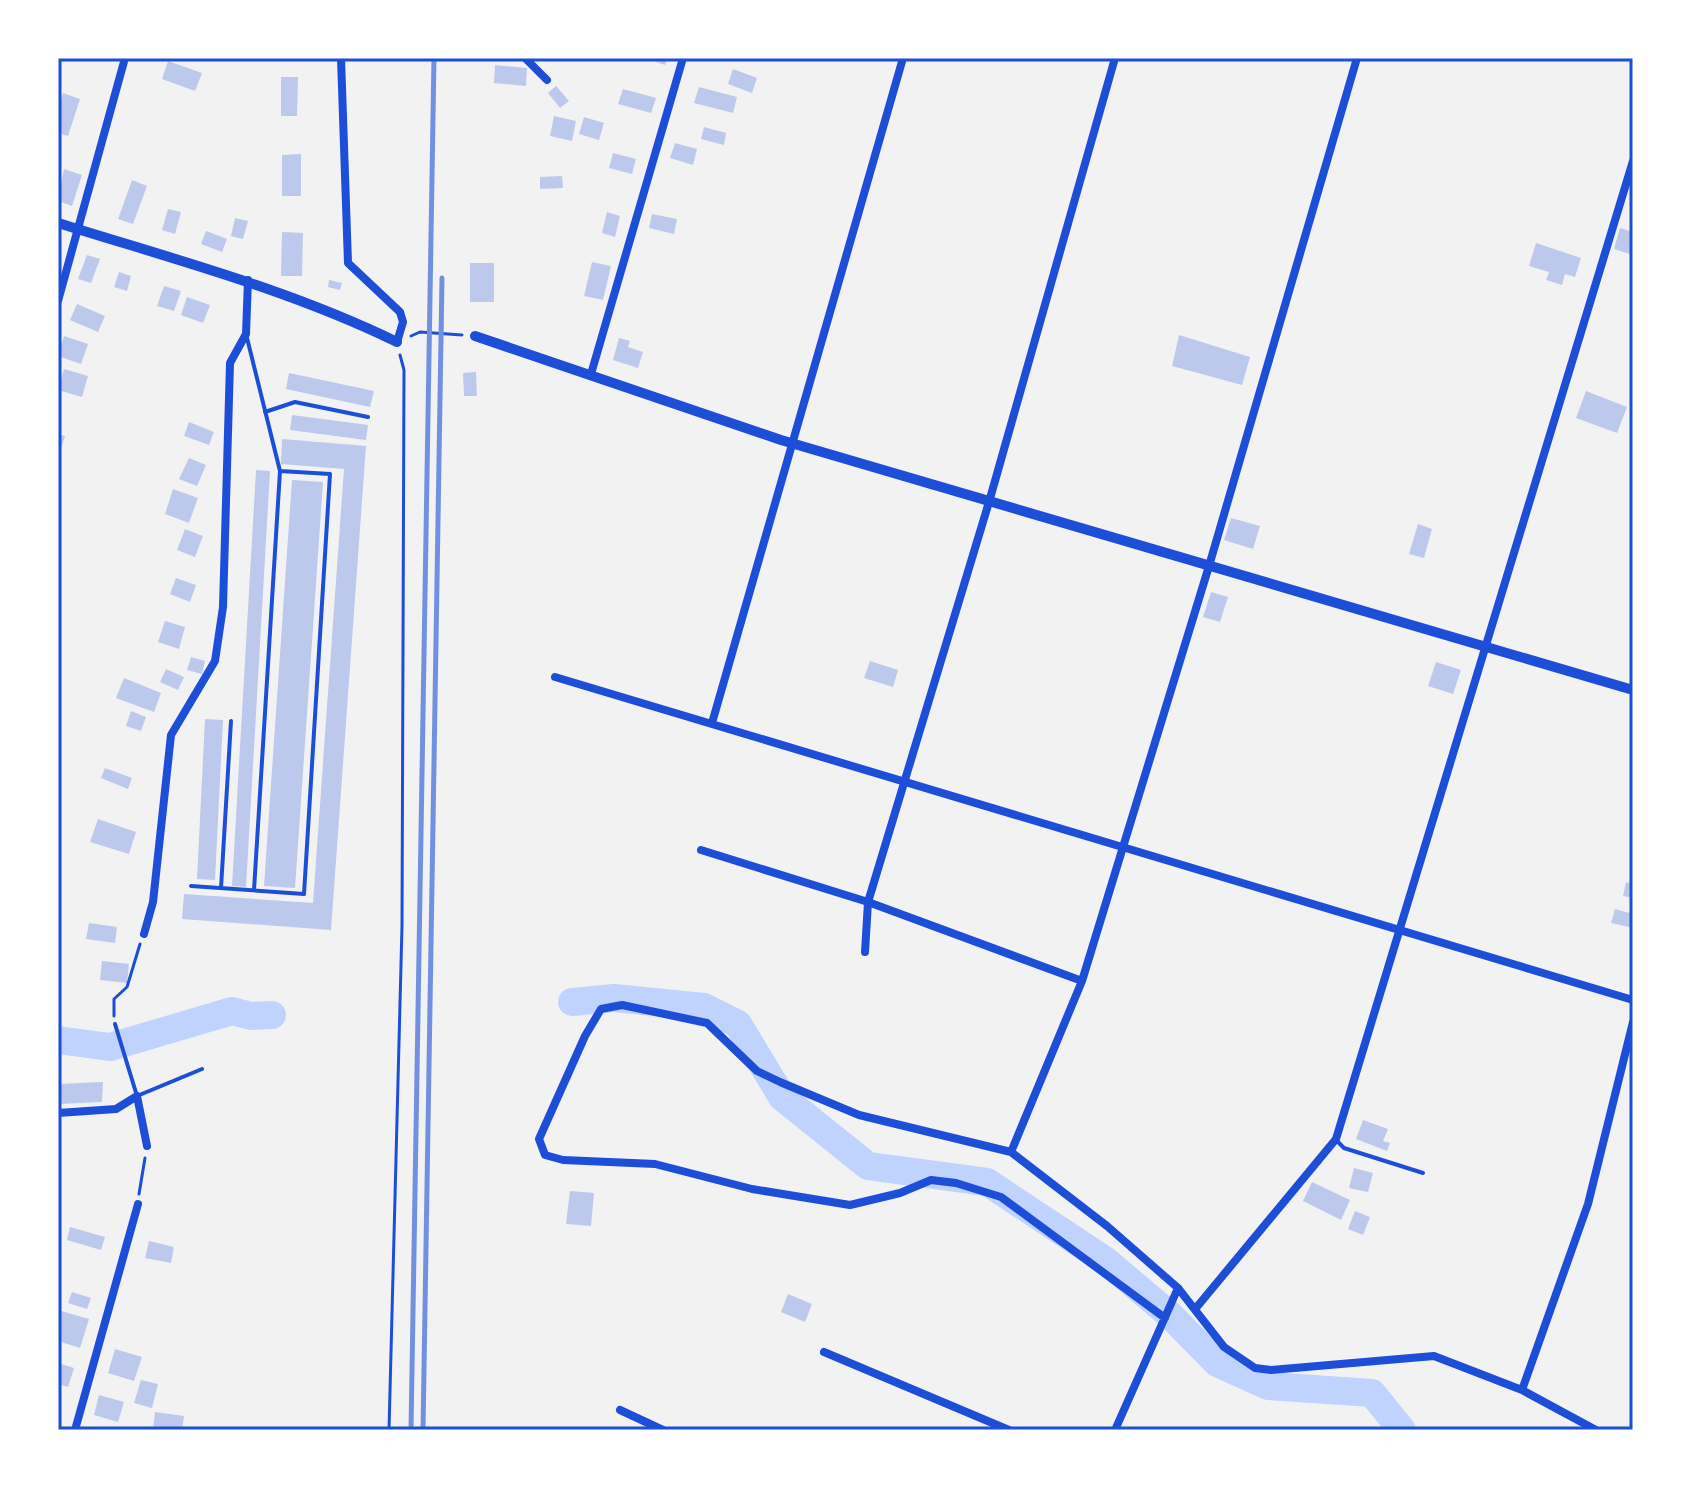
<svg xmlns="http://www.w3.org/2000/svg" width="1691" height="1488" font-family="Helvetica,sans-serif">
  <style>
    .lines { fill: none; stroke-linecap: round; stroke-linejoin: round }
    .river { stroke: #bfd3fe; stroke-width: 28 }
    .building { fill: #bdc9ec }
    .path { stroke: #1d4ed8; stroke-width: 3 }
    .service { stroke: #1d4ed8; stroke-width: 4 }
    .minor { stroke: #1d4ed8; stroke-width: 8 }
    .tertiary { stroke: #1d4ed8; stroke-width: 10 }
    .rail { stroke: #7290e2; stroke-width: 5 }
    .neatline { fill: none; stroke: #1d4ed8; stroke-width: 3 }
  </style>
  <rect width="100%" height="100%" fill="#f2f2f2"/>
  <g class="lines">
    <!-- river -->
    <path class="river" d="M572,1002L614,998L704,1007L738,1024L782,1097L868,1166L987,1182L1106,1261L1170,1315L1217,1363L1268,1386L1372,1393L1402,1430
      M58,1040L110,1047L232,1011L251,1016L272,1015"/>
  </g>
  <!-- building -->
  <path class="building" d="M645,58H668L665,65Z
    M168,61L202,73L195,91L162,79Z
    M495,65L527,68L526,86L494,83Z
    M733,69L757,78L752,93L728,84Z
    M281,77H298L297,116H281Z
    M556,86L569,101L560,108L548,93Z
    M699,87L737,97L733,113L694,103Z
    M623,89L656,98L651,113L618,104Z
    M63,93L80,99L68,136L58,133V109Z
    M554,116L576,121L572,141L550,136Z
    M584,117L604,123L599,140L579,134Z
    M704,127L726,133L724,145L701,139Z
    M675,143L697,149L693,165L670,158Z
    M613,153L636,159L632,174L609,168Z
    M301,154V196H282V155Z
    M64,169L82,175L72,206L58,201Z
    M562,176L563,188L540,189V177Z
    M132,180L147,186L133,224L118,219Z
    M168,209L181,212L175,234L162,230Z
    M607,212L620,216L615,237L602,233Z
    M652,214L677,219L674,234L649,228Z
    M235,218L248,221L243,239L231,236Z
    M1620,228L1633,232V255L1614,249Z
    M206,231L227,239L222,252L201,244Z
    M282,232L303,233L302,276H281Z
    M1536,243L1581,258L1575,277L1565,274L1562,285L1546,280L1549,272L1529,266Z
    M87,255L100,259L91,283L78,279Z
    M592,262L611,266L603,300L584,296Z
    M470,263H494V302H470Z
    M119,272L131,276L127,291L114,287Z
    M329,280L342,283L340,290L328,287Z
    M164,286L181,291L174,311L157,306Z
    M187,297L210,305L203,323L181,315Z
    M77,304L105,316L98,332L70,320Z
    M1179,335L1250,357L1242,385L1172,366Z
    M64,336L88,344L81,364L58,356Z
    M619,338L630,341L628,347L643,352L638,368L613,360Z
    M64,369L88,376L82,397L58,390Z
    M476,372L477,396H464L463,373Z
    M289,373L374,391L370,407L286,389Z
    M1586,391L1627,407L1617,433L1576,418Z
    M292,415L368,425L366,440L290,430Z
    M189,422L214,432L209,445L184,436Z
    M58,434L65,436L59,455H58Z
    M282,439L366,446L331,930L182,919L184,894L313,903L344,469L281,464Z
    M189,458L206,465L197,486L179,479Z
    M256,470L270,471L246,887L232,886Z
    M292,480L323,482L295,888L264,886Z
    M173,489L198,498L189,523L165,514Z
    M1231,518L1260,526L1253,549L1224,540Z
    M1418,524L1432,529L1424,558L1409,554Z
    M185,529L203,536L195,557L177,550Z
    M176,578L196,585L190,602L170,594Z
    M1211,592L1228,597L1220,622L1203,617Z
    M165,621L185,627L179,649L158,642Z
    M191,657L205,661L202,674L187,670Z
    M870,661L898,670L893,687L864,678Z
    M1436,662L1461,670L1453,694L1428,686Z
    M166,669L184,677L178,690L160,682Z
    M124,678L161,693L154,712L116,698Z
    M131,711L146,717L141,731L126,726Z
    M205,719L223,720L215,880L197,879Z
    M105,768L132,778L128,789L101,778Z
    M98,819L136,832L129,854L90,842Z
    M1626,882L1633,884V898L1623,896Z
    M1615,909L1633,914V928L1611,923Z
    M89,923L117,927L115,943L86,939Z
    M102,961L129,964L127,983L100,980Z
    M103,1082L102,1102L58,1104V1084Z
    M1363,1120L1388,1129L1383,1141L1390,1143L1387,1151L1356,1139Z
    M1354,1168L1373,1173L1368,1192L1349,1188Z
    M1312,1182L1350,1200L1341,1220L1303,1201Z
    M570,1191L594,1193L591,1226L566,1224Z
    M1355,1211L1370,1217L1363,1235L1348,1229Z
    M70,1227L105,1237L101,1250L67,1240Z
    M149,1241L174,1247L171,1263L145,1258Z
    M72,1292L91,1298L87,1309L68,1303Z
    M788,1294L812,1304L805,1322L781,1312Z
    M58,1310L89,1319L80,1348L58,1341Z
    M115,1349L142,1357L134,1381L108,1373Z
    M58,1363L74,1368L68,1387L58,1384Z
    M141,1380L158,1384L152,1408L134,1403Z
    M99,1395L124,1402L118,1422L94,1415Z
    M155,1412L184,1416L182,1430H153Z"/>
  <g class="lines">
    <!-- path -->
    <path class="path" d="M411,336L420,332L462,335
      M114,1016V999L127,987L140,944
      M139,1194L145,1158
      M389,1430L402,926L404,370L400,355"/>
    <!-- service -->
    <path class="service" d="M247,338L280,471L254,890
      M265,412L295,402L368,417
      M191,886L304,894L330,474L280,471
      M221,888L231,721
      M115,1024L137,1096L202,1069
      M1337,1141L1344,1148L1423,1173"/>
    <!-- minor -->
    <path class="minor" d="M341,58L348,263L400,312L403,322L397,342
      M525,58L547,80
      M58,301L125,58
      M591,374L683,58
      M555,677L1633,1000
      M712,723L903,58
      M701,850L868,902L1082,981
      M144,934L153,902L171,735L215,661L223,607L230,363L246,334L248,280
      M865,952L868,902L989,502L1115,58
      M58,1113L116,1109L137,1096L147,1146
      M1011,1152L1082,981L1209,566L1357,58
      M1196,1308L1336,1139L1633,161
      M1165,1318L1001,1197L956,1183L931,1180L900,1193L850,1205L752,1189L655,1164L563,1160L545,1155L539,1139L585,1036L601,1009L622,1005L707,1023L757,1071L780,1082L859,1115L1011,1152L1107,1226L1178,1288L1224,1347L1255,1368L1271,1370L1434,1356L1522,1390L1596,1430
      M824,1352L1009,1430
      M1522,1390L1588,1204L1633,1022
      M620,1410L663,1430
      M75,1430L138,1204
      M1115,1430L1178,1288"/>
    <!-- tertiary -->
    <path class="tertiary" d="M58,223C173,259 288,289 397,342
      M475,336L781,440L1633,690"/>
    <!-- rail -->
    <path class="rail" d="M411,1430L434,58
      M423,1430L442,278"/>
  </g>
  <!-- border -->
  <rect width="1691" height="1488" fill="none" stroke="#ffffff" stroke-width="120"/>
  <rect x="60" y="60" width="1571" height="1368" class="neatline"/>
</svg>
